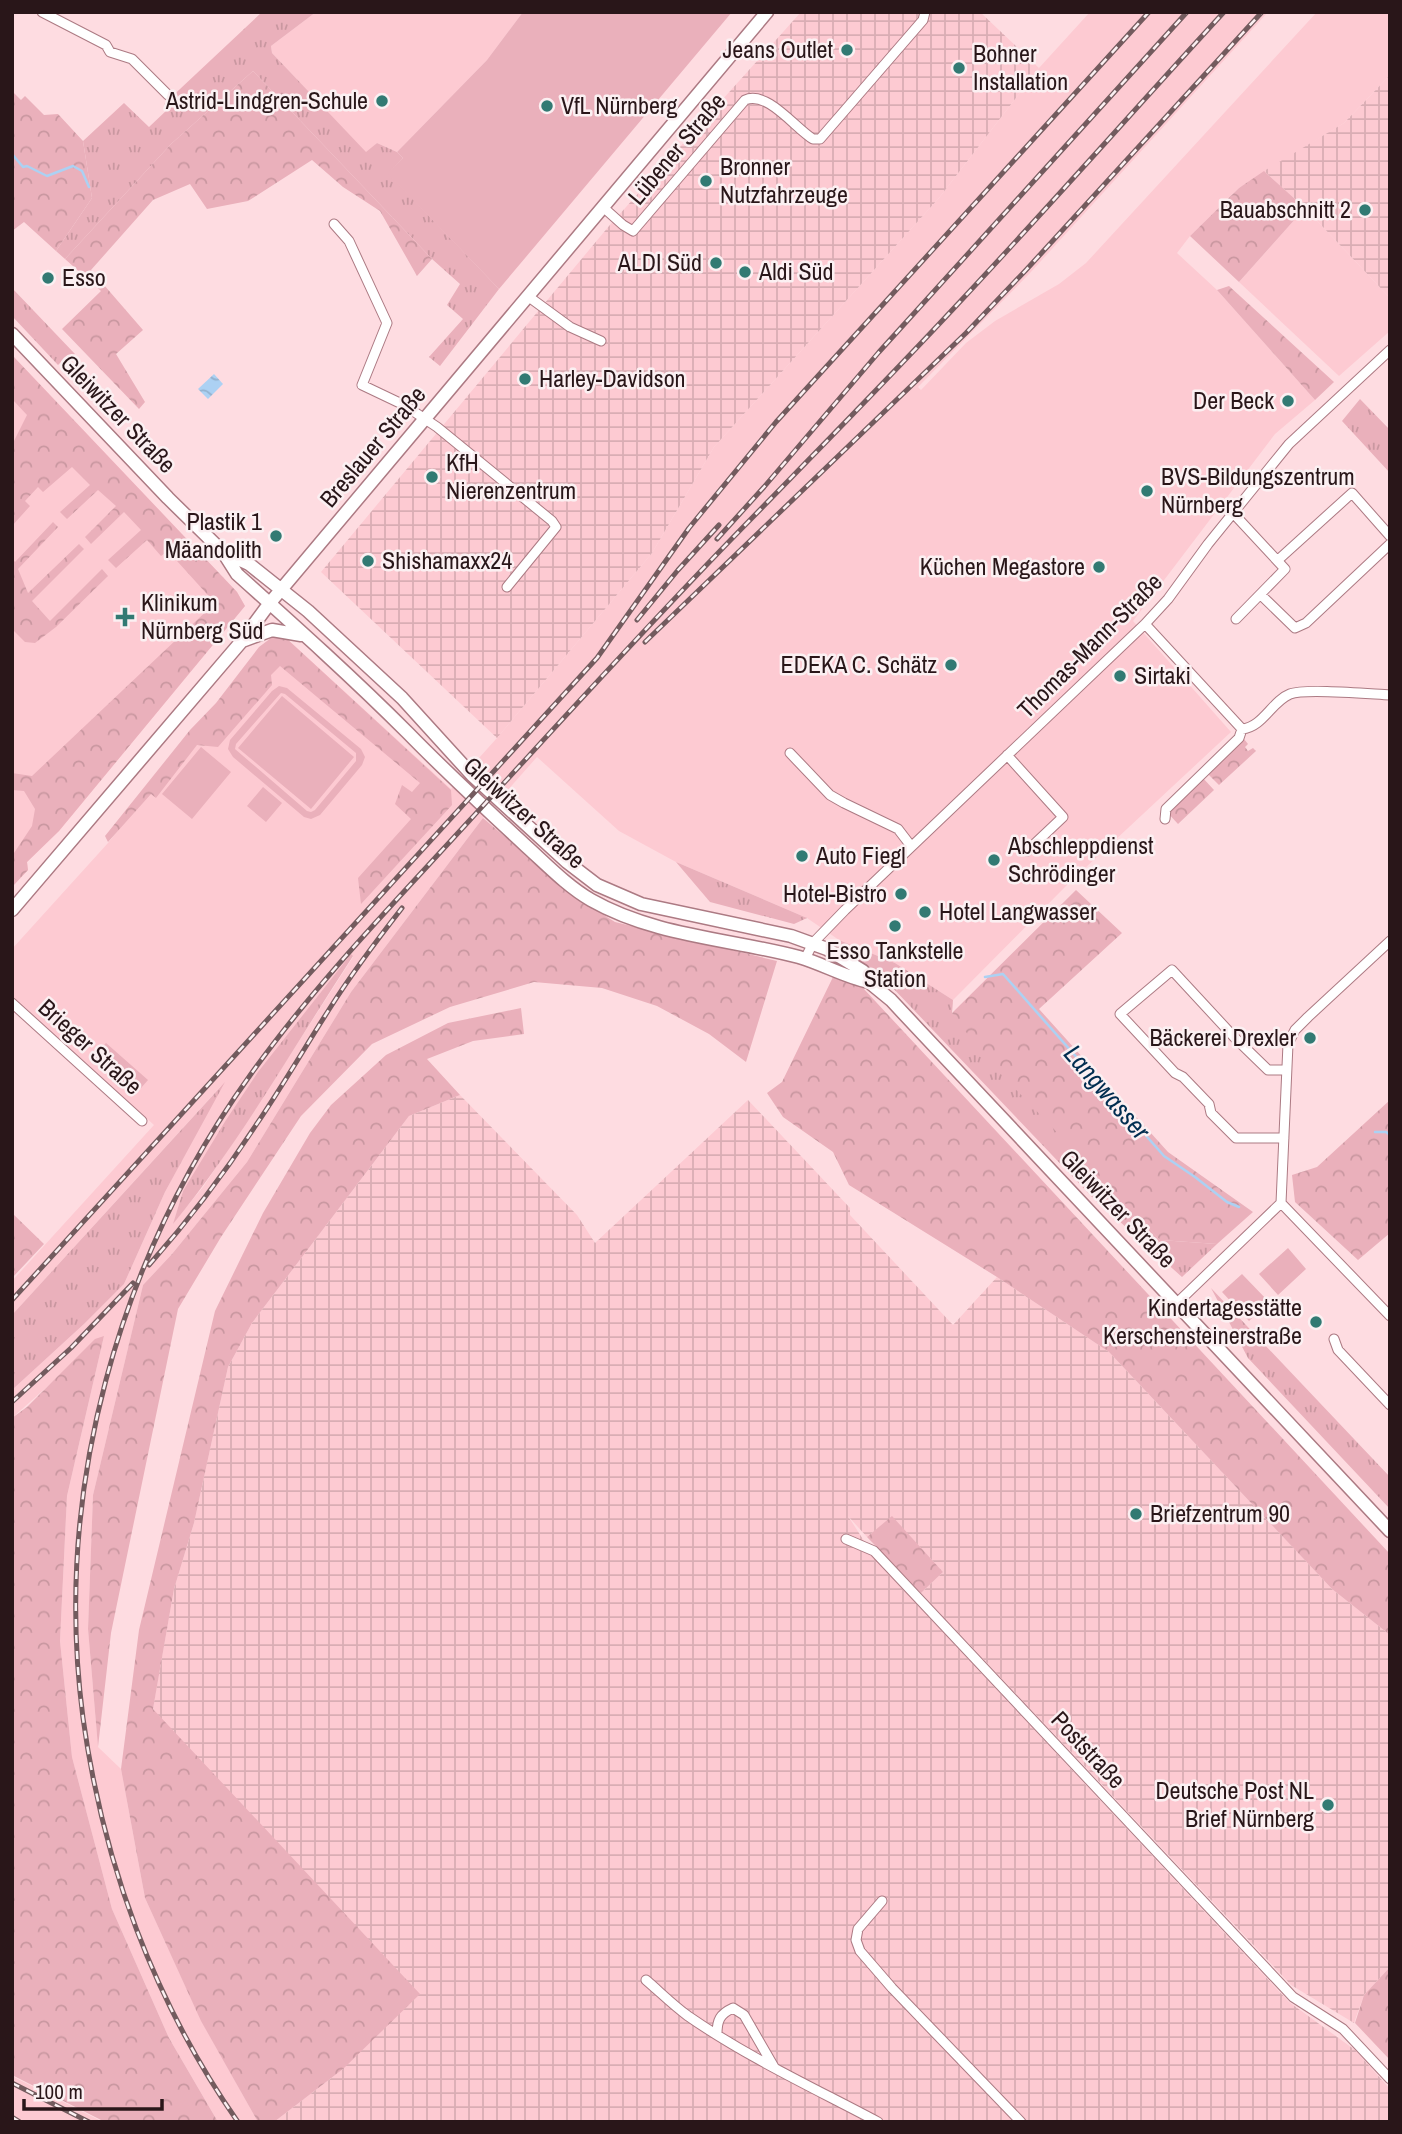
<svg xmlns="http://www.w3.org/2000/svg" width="1402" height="2134" font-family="'Archivo Narrow',sans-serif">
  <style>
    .built { fill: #fdcad2; fill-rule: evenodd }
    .industrial { fill: url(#industrial-grid) }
    .grass { fill: url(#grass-tufts) }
    .forest { fill: url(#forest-crowns) }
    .pitch { fill: #eab0bb; fill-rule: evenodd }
    .water { fill: url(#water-waves) }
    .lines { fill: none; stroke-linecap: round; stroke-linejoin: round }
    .stream { stroke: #acd1f3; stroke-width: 2.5 }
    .street-casing { stroke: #ac7a83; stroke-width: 11 }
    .secondary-casing { stroke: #ac7a83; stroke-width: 15 }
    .street { stroke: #fff; stroke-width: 9 }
    .secondary { stroke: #fff; stroke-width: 12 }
    .rail-casing { stroke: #735b5e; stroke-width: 5 }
    .rail { stroke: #fbf0f2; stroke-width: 2.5; stroke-dasharray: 8; stroke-linecap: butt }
    .poi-dot { fill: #327a73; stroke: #fbf0f2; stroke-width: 2.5 }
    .labels { text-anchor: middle; stroke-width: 5; stroke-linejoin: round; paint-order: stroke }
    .poi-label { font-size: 24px; fill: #291619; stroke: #fbf0f2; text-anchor: start }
    .street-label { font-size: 24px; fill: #291619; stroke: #fbf0f2 }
    .water-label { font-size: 26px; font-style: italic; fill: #002d50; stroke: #fbf0f2 }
  </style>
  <defs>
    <pattern id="industrial-grid" width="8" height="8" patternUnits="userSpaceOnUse" patternTransform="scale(1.75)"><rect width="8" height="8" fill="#fdcad2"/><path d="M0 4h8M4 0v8" fill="none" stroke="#d9adb4"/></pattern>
    <pattern id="grass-tufts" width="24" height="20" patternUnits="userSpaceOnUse" patternTransform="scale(1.75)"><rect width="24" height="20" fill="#eab0bb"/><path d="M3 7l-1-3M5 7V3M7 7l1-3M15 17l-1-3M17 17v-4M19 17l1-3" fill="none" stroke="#c997a0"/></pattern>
    <pattern id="forest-crowns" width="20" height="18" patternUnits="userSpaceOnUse" patternTransform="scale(1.75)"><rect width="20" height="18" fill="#eab0bb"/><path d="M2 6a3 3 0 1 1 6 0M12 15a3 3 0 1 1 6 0" fill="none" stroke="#c997a0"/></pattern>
    <pattern id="water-waves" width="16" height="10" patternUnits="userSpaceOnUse" patternTransform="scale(1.75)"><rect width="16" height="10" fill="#acd1f3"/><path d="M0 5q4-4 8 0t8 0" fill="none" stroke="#94b3d0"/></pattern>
  </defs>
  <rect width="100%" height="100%" fill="#fedce1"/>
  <!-- built -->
  <path class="built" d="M316,12H523L487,60L397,152L377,143L366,153L272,53L271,46Z
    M1090,12H1268L1030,273L918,387L921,390L966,343L995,321L1059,284L1086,263L1317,12H1390V75L1344,123L1239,188L1190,236L1177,253L1217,290L1315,400L1275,434L1133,621L1231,732L1069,883L953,1000L895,963L839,940L807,918L676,862L619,831L537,757L483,818L351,992L247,1162L172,1254L143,1285L93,1495L88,1629L98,1747L121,1769L145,1898L201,2020L258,2122H218L169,2038L112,1909L72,1757L60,1641L67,1496L104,1336L12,1418V1390L84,1324L124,1284L165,1192L222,1085L12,1315V1281L154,1125L12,996V949L108,843L271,638H286L451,789L497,738L652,553L714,447L939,198L1039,68ZM352,955L353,957L261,1100L203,1187L174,1222L183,1191L332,979Z
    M1305,208L1390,298V331L1339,376L1239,282Z
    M12,355L237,592L245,606L59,831L27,862L28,870L12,887Z
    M12,2076L103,2122H12Z"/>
  <!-- industrial -->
  <path class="industrial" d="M801,12H980L1039,68L939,198L714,447L652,553L497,738L321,572L609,226Z
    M1390,75V298L1305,208L1264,171L1344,123Z
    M460,1095L577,1215L595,1243L748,1100L850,1208V1215L953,1325L997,1277L1109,1352L1332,1589L1390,1635V1967L1364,1995L1354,2023L1291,1985L921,1593L943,1572L892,1517L867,1537L848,1516L879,1564L1289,2002L1355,2050L1390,2089V2122H274L343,2069L153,1708L174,1589L194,1523L228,1367L252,1323L409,1116Z"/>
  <!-- grass -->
  <path class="grass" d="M262,12H316L271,46L272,53L366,152L377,143L397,152L403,158L388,173L499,289L440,366L429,357L463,319L447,305L460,284L432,259L253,71L171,144L65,259L56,251L92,198L83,141L124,103L149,127L168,109L164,104Z
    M12,288L75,354L66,357L58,365L12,316Z
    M1360,399L1390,430V473L1342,421Z
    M676,862L807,918L794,924L710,902Z
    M839,940L895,963L953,1000L952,1013L1160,1240L1217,1244L1182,1277L1091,1196L890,985L838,948Z
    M351,954L353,956C294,1046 241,1141 173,1224L183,1191L226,1120L258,1072Z
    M225,1082L165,1192L124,1284L84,1324L12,1390V1315Z
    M1211,1288L1390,1477V1509L1248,1358Z"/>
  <!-- forest -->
  <path class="forest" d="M253,71L432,259L417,276L380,211L343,187L312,160L248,201L207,209L190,184L153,200L91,270L143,330L116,354L145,402L139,409L62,329L101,291L65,259L171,144Z
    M12,91L21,100L25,96L44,115L58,114L83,141L92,198L56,251L24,222L12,231Z
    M1264,171L1305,208L1239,282L1190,236L1239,188Z
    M1229,286L1334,382L1315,400L1217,290Z
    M12,355L237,592L245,606L59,831L27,862L28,870L12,887V856L32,826L35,809L24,791L12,790V773L32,776L215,603L177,561L192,547L184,539L161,556L147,540L116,568L108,560L141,530L124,512L91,544L85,537L116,506L98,490L67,519L60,512L90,485L72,467L43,492L38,487L25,501L30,506L12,526V445L27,415L12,399Z
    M53,522L58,527L18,569L28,593L79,544L84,549L32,601L50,621L102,569L108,576L56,627L35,643L25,642L12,629V558L15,562Z
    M271,638H286L451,790L452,805L361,904L358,878L411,819L395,804L402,785L412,792L420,783L280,666L271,675L272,685L218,747L197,745L156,798L151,794L108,842L105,836L190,730L216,703L259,647Z
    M1244,739L1248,744L1245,747L1248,751L1253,748L1256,751L1219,785L1207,773Z
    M1202,777L1214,790L1178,824L1166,811Z
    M483,818L578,899L615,922L777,961L746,1062L709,1034L657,1006L602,988L534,982L450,1007L372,1044L301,1116L221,1237L178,1309L111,1633L98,1747L88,1629L93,1495L143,1285L172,1254L247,1162L351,992Z
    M1076,890L1122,933L1039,1009L1168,1152L1253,1212L1217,1244L1160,1240L983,1055L952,1013Z
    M833,977L863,988L1390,1554V1635L1332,1589L1109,1352L997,1277L849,1185L833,1152L783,1117L767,1093L782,1082Z
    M521,1008L524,1034L473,1041L427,1059L460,1095L409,1116L252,1323L228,1367L194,1523L174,1589L153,1709L420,1994L343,2069L274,2122H258L201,2021L145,1898L121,1769L139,1630L215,1311L263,1213L310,1133L331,1105L386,1055L448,1023Z
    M1390,1100V1233L1358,1260L1295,1202L1292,1175L1317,1167Z
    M12,1213L44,1244L12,1278Z
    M104,1336L67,1496L60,1641L72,1757L112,1909L169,2038L218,2122H105L12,2075V1418L27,1407L95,1339Z
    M892,1516L943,1572L921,1593L867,1537Z
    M1390,1967V2060L1355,2023L1364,1995Z"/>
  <!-- pitch -->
  <path class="pitch" d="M523,12H732L499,289L387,173L403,158L397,152L487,60Z
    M279,686L287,688L361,749L365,757L362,765L320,815L311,819L304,817L233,757L228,749L230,740L272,691ZM281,693L285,694L356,753V761L315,810L311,812L307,811L235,749L236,744Z
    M282,696L354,757L311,809L238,748Z
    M201,747L231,772L192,819L162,794Z
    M263,787L282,803L266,822L247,806Z
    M106,1043L148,1080L134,1096L92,1058Z
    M1288,1248L1306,1269L1278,1295L1259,1274Z
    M1242,1274L1269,1302L1249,1321L1222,1292Z"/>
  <!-- water -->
  <path class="water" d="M214,374L223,384L208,399L198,389Z"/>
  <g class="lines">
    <!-- stream -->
    <path class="stream" d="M12,154L23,167L27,166L47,176L73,166L82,171L89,187
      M985,977L1003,974L1164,1156L1195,1177L1227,1202L1239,1207
      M1375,1132H1386L1390,1135"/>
    <!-- street casing -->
    <g class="street-casing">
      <path id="street" d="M42,12L106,45L110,52L132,59L168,95
        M604,208L623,225L633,231L745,100C767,90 795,128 813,139H820L923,20L925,12
        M334,224L349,241L387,323L362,385L404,405L437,427L552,521L556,527L507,587
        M529,297L570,327L601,341
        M1233,513L1285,569L1236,619
        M1278,560L1352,493L1390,536
        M1261,595L1295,628L1306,623L1390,544
        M1145,624L1242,729C1263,727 1272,701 1290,694C1305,688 1370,694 1390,695
        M790,753L830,795L844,803L898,829L911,846
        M1007,755L1063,817L1027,851
        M1165,819L1166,809L1239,738L1242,729
        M805,959L813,943L845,910L1145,624L1168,599L1208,544L1289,444L1390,350
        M12,1003L142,1121
        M1284,1138H1236L1211,1113L1209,1104L1183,1077L1175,1073L1120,1014L1172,970L1234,1037L1268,1070H1286
        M1281,1203L1390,1316
        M1177,1303L1281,1203L1288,1044L1295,1030L1308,1017L1390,941
        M1334,1339L1338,1350L1390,1405
        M846,1539L874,1551L1293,1997L1343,2029L1390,2079
        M882,1901L858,1929L856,1940L860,1951L892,1988L1021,2122
        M646,1980C660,1992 673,2005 688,2016C747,2057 814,2088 878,2122
        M717,2034C717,2020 720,2014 733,2008L744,2015L774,2067"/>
    </g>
    <!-- secondary casing -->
    <g class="secondary-casing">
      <path id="secondary" d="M12,334L168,498L223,552L237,574C295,626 353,678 408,733C446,772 486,809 526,846C547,865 567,886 591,900C654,936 731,939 799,957C823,964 845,977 869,982
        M223,552L249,564L308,611L402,698L472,775L567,862L597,885L641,904L791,936L827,949L863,971L869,982L891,1000L919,1030L1390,1531
        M242,641L272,630L301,635
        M12,910L241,642L269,604L767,12"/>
    </g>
    <!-- street -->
    <use href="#street" class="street"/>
    <!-- secondary -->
    <use href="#secondary" class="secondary"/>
    <!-- rail casing -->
    <g class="rail-casing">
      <path id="rail" d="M717,539L764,487L879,352L1187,12
        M637,620L678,570L719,525
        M645,642L966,333L1026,270L1262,12
        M149,1265C188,1221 224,1174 256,1125C282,1087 305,1047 330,1008C352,973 377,940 402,908
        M12,1300L597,658L689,528L776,422L1149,12
        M12,1402L71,1348L133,1283
        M12,2083L89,2122
        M12,2117L20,2122
        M238,2122C154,2002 103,1863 83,1718C53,1491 118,1259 251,1074C316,983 394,903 469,821C562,720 654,618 750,520C819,449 888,379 955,307C1046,210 1134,110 1224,12"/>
    </g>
    <!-- rail -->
    <use href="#rail" class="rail"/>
  </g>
  <!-- markers -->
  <g class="poi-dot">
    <circle cx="847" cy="50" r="7"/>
    <circle cx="959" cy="68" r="7"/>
    <circle cx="382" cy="101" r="7"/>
    <circle cx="547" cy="106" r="7"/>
    <circle cx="706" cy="181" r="7"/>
    <circle cx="1365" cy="210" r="7"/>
    <circle cx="716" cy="263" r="7"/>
    <circle cx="745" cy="272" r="7"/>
    <circle cx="48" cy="278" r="7"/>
    <circle cx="525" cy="379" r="7"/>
    <circle cx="1288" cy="401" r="7"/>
    <circle cx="432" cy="477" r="7"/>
    <circle cx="1147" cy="491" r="7"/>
    <circle cx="276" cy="536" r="7"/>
    <circle cx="368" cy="561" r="7"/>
    <circle cx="1099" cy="567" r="7"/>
    <path d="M121.5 606.5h7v7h7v7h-7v7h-7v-7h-7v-7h7z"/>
    <circle cx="951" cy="665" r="7"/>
    <circle cx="1120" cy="676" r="7"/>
    <circle cx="802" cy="856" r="7"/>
    <circle cx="994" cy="860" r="7"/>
    <circle cx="901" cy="894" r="7"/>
    <circle cx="925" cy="912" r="7"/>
    <circle cx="895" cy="926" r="7"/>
    <circle cx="1310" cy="1038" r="7"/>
    <circle cx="1316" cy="1322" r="7"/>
    <circle cx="1136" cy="1514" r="7"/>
    <circle cx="1328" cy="1805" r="7"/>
  </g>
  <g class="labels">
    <!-- poi labels -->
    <g class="poi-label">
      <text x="833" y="58" text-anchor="end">Jeans Outlet</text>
      <text x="973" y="62">Bohner<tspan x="973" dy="28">Installation</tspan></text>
      <text x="368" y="109" text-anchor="end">Astrid-Lindgren-Schule</text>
      <text x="561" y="114">VfL Nürnberg</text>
      <text x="720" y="175">Bronner<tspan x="720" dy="28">Nutzfahrzeuge</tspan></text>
      <text x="1351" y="218" text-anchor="end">Bauabschnitt 2</text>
      <text x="702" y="271" text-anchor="end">ALDI Süd</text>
      <text x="759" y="280">Aldi Süd</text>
      <text x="62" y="286">Esso</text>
      <text x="539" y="387">Harley-Davidson</text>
      <text x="1274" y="409" text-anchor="end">Der Beck</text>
      <text x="446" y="471">KfH<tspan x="446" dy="28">Nierenzentrum</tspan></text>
      <text x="1161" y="485">BVS-Bildungszentrum<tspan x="1161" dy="28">Nürnberg</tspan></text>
      <text x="262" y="530" text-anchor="end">Plastik 1<tspan x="262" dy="28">Mäandolith</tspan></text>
      <text x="382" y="569">Shishamaxx24</text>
      <text x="1085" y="575" text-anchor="end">Küchen Megastore</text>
      <text x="141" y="611">Klinikum<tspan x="141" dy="28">Nürnberg Süd</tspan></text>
      <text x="937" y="673" text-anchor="end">EDEKA C. Schätz</text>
      <text x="1134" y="684">Sirtaki</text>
      <text x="1008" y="854">Abschleppdienst<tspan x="1008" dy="28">Schrödinger</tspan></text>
      <text x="816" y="864">Auto Fiegl</text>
      <text x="887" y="902" text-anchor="end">Hotel-Bistro</text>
      <text x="939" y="920">Hotel Langwasser</text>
      <text x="895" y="959" text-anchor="middle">Esso Tankstelle<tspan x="895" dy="28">Station</tspan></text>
      <text x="1296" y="1046" text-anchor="end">Bäckerei Drexler</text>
      <text x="1302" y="1316" text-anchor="end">Kindertagesstätte<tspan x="1302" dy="28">Kerschensteinerstraße</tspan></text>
      <text x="1150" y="1522">Briefzentrum 90</text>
      <text x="1314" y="1799" text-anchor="end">Deutsche Post NL<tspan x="1314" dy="28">Brief Nürnberg</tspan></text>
    </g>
    <!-- street labels -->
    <g class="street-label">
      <text transform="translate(677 149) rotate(-50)" y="8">Lübener Straße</text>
      <text transform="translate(118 414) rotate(46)" y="8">Gleiwitzer Straße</text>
      <text transform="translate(373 447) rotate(-50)" y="8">Breslauer Straße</text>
      <text transform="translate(1090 646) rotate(-45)" y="8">Thomas-Mann-Straße</text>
      <text transform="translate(524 813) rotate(42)" y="8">Gleiwitzer Straße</text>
      <text transform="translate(90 1047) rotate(42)" y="8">Brieger Straße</text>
      <text transform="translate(1118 1209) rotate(46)" y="8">Gleiwitzer Straße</text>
      <text transform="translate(1088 1750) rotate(47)" y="8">Poststraße</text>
    </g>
    <!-- water labels -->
    <g class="water-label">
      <text transform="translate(1107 1092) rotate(49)" y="9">Langwasser</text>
    </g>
  </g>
  <!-- border -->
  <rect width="1402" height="2134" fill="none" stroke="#291619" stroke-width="28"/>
  <!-- scale -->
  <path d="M24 2099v10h138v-10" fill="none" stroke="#291619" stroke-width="3.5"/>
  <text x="35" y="2099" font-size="21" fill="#291619" stroke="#fbf0f2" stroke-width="5" paint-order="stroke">100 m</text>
</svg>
